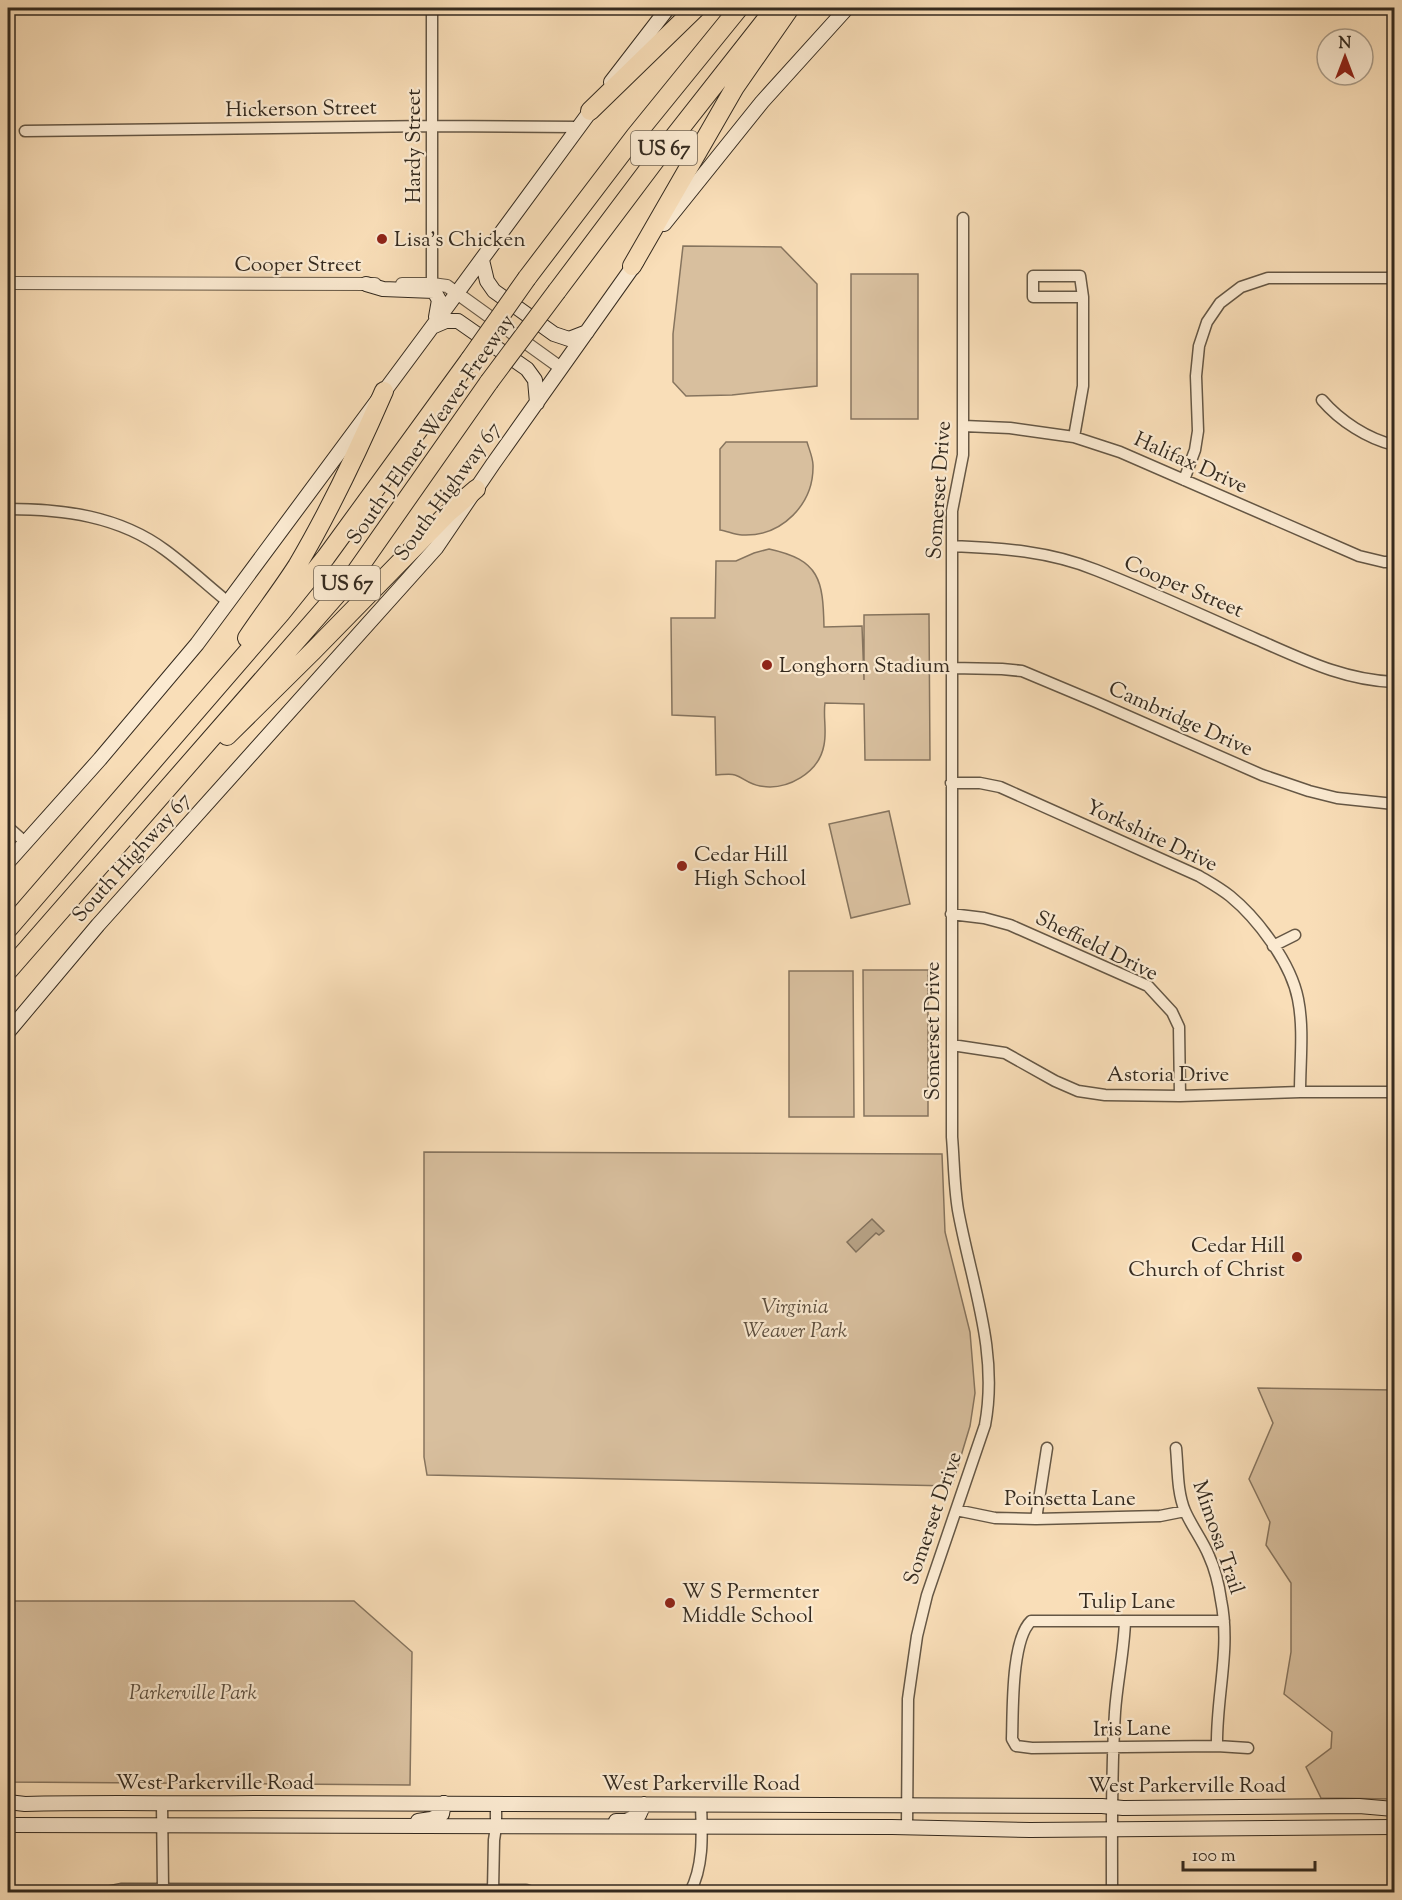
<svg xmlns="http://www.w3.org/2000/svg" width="1402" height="1900" font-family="'Sorts Mill Goudy',serif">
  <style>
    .green { fill: #d8bf9e; stroke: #86745e; stroke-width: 1.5 }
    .water { fill: #b6a184; stroke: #82715c; stroke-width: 1.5 }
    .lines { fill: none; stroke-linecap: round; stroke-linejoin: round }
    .minor-casing { stroke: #655745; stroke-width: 13 }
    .tertiary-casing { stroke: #655745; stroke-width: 14 }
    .secondary-casing { stroke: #342a1f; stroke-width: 16 }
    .motorway-casing { stroke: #342a1f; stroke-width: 20 }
    .minor { stroke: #fbead1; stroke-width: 10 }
    .tertiary { stroke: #fbead1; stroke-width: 12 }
    .secondary { stroke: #fbead1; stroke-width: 14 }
    .motorway { stroke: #f9deb8; stroke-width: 18 }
    .motorway-bridge-casing { stroke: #342a1f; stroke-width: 20; stroke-linecap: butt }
    .motorway-bridge { stroke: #f9deb8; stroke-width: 18 }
    .poi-dot { fill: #8f2418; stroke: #fbead1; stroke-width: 2 }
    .labels { text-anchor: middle; stroke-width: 4.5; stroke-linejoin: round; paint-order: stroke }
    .shield { fill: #fbead1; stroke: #706454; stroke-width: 1.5 }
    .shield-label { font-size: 20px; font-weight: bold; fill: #342a1f }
    .street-label { font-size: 21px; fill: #342a1f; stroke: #fbead1 }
    .poi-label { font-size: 21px; fill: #342a1f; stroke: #fbead1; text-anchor: start }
    .park-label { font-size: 21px; font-style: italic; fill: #5d4f3f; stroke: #fbead1 }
  </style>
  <rect width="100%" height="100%" fill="#f9deb8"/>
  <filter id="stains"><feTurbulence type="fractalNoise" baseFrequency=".00333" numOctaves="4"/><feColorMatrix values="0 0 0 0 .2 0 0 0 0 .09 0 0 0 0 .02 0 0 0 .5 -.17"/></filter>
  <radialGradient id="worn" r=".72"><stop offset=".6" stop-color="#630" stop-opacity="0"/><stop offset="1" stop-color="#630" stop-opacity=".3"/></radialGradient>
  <!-- green -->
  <path class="green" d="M683,246L781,247L817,284V386L732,395L686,396L673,382V334Z
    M851,274H918V419H851Z
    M726,442H807C809,449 813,458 813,465C814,504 782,537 742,535C735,535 727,531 720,530V449Z
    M769,549C820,560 823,580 824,627L862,626L864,680V615L929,614L930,760H865L864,704L825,703C823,716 827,731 824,745C819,773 787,791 760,786C748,784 744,778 735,775C730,773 721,775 716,775L715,717L672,715L671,618H715L716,561H736L754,553Z
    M889,811L910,904L851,918L829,824Z
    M863,970H928V1116H864Z
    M789,971H853L854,1117H789Z
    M424,1152L942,1154L945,1232L970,1332L975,1393L970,1426L952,1486L427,1475L424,1457Z
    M1258,1388L1394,1390V1799L1321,1798L1306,1767L1331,1748L1332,1732L1284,1694L1291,1652V1583L1266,1545L1270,1522L1249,1479L1273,1423Z
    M8,1601H354L412,1652L410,1785L8,1782Z"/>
  <!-- water -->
  <path class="water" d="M872,1219L884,1231L879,1235L876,1233L856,1252L847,1242Z"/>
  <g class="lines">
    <!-- minor casing -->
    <g class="minor-casing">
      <path id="minor" d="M25,131L432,126L577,127
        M432,284V8
        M1322,400C1340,421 1368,439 1394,445
        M964,426L1010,428L1074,437L1120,452L1359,556L1384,562H1394
        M1074,437L1083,386V297L1080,276H1033V297H1083
        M1184,480L1195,450L1198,431L1196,376L1199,346L1207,322L1220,303L1241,287L1268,278H1394
        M8,509C63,509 119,516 165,550C187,566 207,585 228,602
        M952,546C1002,548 1049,551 1096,570C1150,591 1203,616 1256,639C1302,659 1343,680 1394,682
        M952,668L1002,669L1022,671L1096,702L1262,775L1309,791L1337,798L1394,804
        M951,783H980L1000,787L1199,876C1209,882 1220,888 1230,896C1258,919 1291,963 1298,999C1304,1029 1300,1061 1300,1092
        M8,827L25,842
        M951,914L984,918L1010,925L1148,986L1172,1012L1179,1027L1180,1096
        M1273,946L1295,935
        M952,1045L1005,1053L1055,1081L1078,1091L1105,1095L1180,1096L1300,1092H1394
        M1176,1448C1178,1469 1177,1492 1185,1511C1192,1527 1203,1541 1209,1556C1215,1569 1219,1586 1221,1600C1231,1649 1216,1697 1217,1746
        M956,1510L995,1518L1036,1519L1160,1516L1185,1511
        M1036,1519L1047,1448
        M1224,1621H1031C1011,1640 1013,1712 1012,1739L1016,1746L1032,1748L1217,1746L1248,1748
        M162,1804L163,1889
        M907,1828L908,1699L917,1636L927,1595L985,1425C999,1351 971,1282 958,1210C954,1186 954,1161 952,1137V511L963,455V218
        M493,1890L494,1840L496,1827V1803
        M106,1892L121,1889L526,1890L532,1892
        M690,1892C704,1866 702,1833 701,1804
        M1112,1892C1112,1833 1111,1772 1115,1712C1117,1682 1124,1652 1125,1621"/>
    </g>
    <!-- tertiary casing -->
    <g class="tertiary-casing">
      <path id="tertiary" d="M8,283L375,284
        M402,284H432L447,286L561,368"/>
    </g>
    <!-- secondary casing -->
    <g class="secondary-casing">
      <path id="secondary" d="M611,82L668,8
        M664,224L762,102L847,8
        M482,260L487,281L494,291L554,334L569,339L587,332
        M366,284L383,289L434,291L439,300L436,317
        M432,327L446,321H458L527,369L535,380L537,403
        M8,862L100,759L197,644L432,327L595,105
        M8,1032L98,925L436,548L493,464L637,261
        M8,1802L25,1804C102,1802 179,1804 255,1803L1102,1806L1123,1808L1359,1806L1394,1809
        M418,1821L431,1819L442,1814L444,1803
        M616,1821H626L639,1815L644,1804
        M8,1825L892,1827L1030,1830L1394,1827"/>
    </g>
    <!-- motorway casing -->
    <g class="motorway-casing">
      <path id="motorway" d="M590,111L696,8
        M632,266L735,87L790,8
        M527,278L635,136L739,8
        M557,291L654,162L775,8
        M247,638C263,614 281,591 297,566C330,510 358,451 384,391
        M227,736L313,651L448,513L476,489
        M8,929L281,613L326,557L470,359
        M8,971L353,576L489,382"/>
    </g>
    <!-- minor -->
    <use href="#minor" class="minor"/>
    <!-- tertiary -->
    <use href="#tertiary" class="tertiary"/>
    <!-- secondary -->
    <use href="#secondary" class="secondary"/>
    <!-- motorway -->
    <use href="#motorway" class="motorway"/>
    <!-- motorway-bridge casing -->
    <g class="motorway-bridge-casing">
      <path id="motorway-bridge" d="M470,359L527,278
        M489,382L557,291"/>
    </g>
    <!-- motorway-bridge -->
    <use href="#motorway-bridge" class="motorway-bridge"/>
  </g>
  <!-- markers -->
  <g class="poi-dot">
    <circle cx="382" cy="239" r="6"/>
    <circle cx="767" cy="665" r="6"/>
    <circle cx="682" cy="866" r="6"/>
    <circle cx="1297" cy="1257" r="6"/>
    <circle cx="670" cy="1603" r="6"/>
  </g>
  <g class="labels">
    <!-- shield labels -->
    <g class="shield">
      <rect x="631" y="131" width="66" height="34" rx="4.5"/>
      <rect x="314" y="566" width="66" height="34" rx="4.5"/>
    </g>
    <g class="shield-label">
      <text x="664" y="155">US 67</text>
      <text x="347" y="590">US 67</text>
    </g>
    <!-- street labels -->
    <g class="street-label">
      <text transform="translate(301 108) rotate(-1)" y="7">Hickerson Street</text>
      <text transform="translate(413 146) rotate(-90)" y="7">Hardy Street</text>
      <text x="298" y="271">Cooper Street</text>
      <text transform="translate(430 429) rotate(-55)" y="7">South J Elmer Weaver Freeway</text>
      <text transform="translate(1191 462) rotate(24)" y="7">Halifax Drive</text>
      <text transform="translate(938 490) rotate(-86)" y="7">Somerset Drive</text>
      <text transform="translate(447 491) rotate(-54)" y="7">South Highway 67</text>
      <text transform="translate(1184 586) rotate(23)" y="7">Cooper Street</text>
      <text transform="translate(1181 718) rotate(24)" y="7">Cambridge Drive</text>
      <text transform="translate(1152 835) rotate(25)" y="7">Yorkshire Drive</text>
      <text transform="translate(131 857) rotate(-48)" y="7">South Highway 67</text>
      <text transform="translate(1097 945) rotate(26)" y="7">Sheffield Drive</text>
      <text transform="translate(932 1031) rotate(-90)" y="7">Somerset Drive</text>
      <text x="1168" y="1081">Astoria Drive</text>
      <text x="1070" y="1505">Poinsetta Lane</text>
      <text transform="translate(932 1518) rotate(-71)" y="7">Somerset Drive</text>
      <text transform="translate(1219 1537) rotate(71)" y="7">Mimosa Trail</text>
      <text x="1127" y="1608">Tulip Lane</text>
      <text transform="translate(1132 1728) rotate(-1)" y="7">Iris Lane</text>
      <text x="215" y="1789">West Parkerville Road</text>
      <text x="701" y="1790">West Parkerville Road</text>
      <text x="1187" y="1792">West Parkerville Road</text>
    </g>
    <!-- poi labels -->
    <g class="poi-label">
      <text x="394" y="246">Lisa's Chicken</text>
      <text x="779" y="672">Longhorn Stadium</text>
      <text x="694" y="861">Cedar Hill<tspan x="694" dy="24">High School</tspan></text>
      <text x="1285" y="1252" text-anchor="end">Cedar Hill<tspan x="1285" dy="24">Church of Christ</tspan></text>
      <text x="682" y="1598">W S Permenter<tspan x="682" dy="24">Middle School</tspan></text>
    </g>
    <!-- park labels -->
    <g class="park-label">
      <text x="795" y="1313">Virginia<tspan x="795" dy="24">Weaver Park</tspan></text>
      <text x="193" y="1699">Parkerville Park</text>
    </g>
  </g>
  <!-- margin -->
  <rect width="1402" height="1900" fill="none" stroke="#f9deb8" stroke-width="30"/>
  <rect x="9" y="9" width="1384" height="1882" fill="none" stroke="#342a1f" stroke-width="3"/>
  <rect x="15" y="15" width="1372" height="1870" fill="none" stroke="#342a1f" stroke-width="1.5"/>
  <!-- north arrow -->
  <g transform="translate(1345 57)"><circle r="28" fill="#fbead1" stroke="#ab9d8a" stroke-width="1.5"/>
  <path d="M0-4.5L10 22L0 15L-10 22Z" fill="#8f2418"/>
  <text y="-9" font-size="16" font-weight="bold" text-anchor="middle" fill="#342a1f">N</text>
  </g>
  <!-- scale -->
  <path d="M1183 1861v9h132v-9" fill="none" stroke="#342a1f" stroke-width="3"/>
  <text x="1192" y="1861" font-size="18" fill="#342a1f" stroke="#fbead1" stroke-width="4.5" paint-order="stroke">100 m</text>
  <rect width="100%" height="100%" filter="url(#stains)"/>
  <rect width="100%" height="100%" fill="url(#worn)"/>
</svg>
